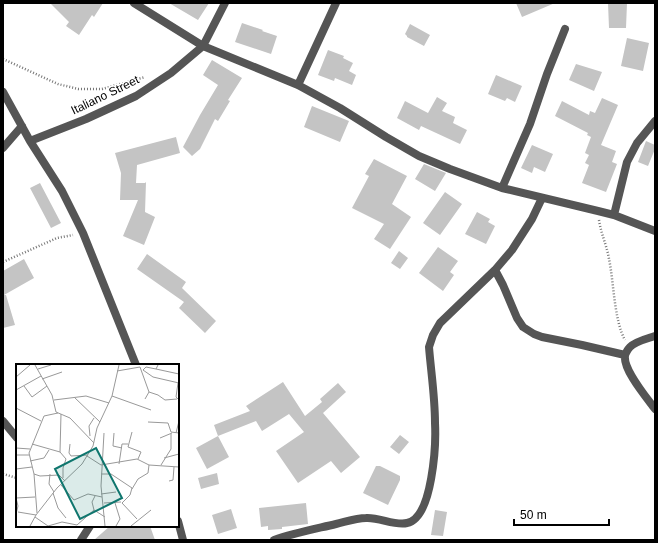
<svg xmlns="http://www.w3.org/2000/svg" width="658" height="543" font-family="Arial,sans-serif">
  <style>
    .building { fill: #c4c4c4 }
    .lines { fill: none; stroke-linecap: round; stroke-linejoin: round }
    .path { stroke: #777; stroke-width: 2.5; stroke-dasharray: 1 2; stroke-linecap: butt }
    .minor { stroke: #555; stroke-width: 8 }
    .labels { text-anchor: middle; stroke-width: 3; stroke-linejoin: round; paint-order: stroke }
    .street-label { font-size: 12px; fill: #000; stroke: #fff }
    .inset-road { fill: none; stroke: #999; stroke-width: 1 }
    .view { fill: #0f766e; fill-opacity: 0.15; stroke: #0f766e; stroke-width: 2 }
    .inset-edge { fill: none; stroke: #000; stroke-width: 2 }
  </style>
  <rect width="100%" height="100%" fill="#fff"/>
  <!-- building -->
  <path class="building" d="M50,3H103L94,17L92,15L79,35L66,26L69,22Z
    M169,3H209L198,20Z
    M516,3H555L522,17Z
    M608,3H627L626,28H609Z
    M242,23L263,30L262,31L277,36L271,54L235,42Z
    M410,24L430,35L424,46L407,37V36L405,34Z
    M627,38L649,43L643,71L621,66Z
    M328,50L344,56L343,58L353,63L349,71L356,75L352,85L335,78L334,81L318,75Z
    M212,60L242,78L228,100L230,101L218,121L215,119L200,149L192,156L183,147L200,115L218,85L203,75Z
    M576,64L602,72L594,91L569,80Z
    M496,75L522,86L515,102L507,98L505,101L488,94Z
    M437,97L447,103L442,111L455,117L453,123L467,130L460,144L421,126L419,130L397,118L405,101L428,113Z
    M602,98L618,105L601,145L616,151L612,162L617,164L606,192L582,183L589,165L585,163L589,155L585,153L591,137L587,135L588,133L555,116L562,101L589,115L590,111L595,113Z
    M312,106L349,121L340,142L304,127Z
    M176,137L180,153L137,165L136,183H145L146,182L145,212L155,217L144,245L123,236L138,200H120L121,173L115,153Z
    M646,141L655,145V149L648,166L638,162Z
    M532,145L553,154L545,172L534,167L532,173L521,168Z
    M374,159L407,176L392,204L411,217L390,249L374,239L384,224L352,208L369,176L365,174Z
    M424,164L446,173L435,191L415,179Z
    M40,183L61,223L51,228L30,188Z
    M445,192L462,204L440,235L423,223Z
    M477,212L490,219L488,222L495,226L486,244L465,234Z
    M438,247L458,261L450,272L454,275L443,291L419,273Z
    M399,251L408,258L400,269L391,263Z
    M147,254L186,282L182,288L216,321L205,333L179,308L184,302L137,269Z
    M24,259L34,278L4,295H6L15,325L3,328V271Z
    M283,382L305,416L322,402L320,399L338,383L346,392L323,413L360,457L341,473L331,461L298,483L276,451L304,432L289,414L262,431L256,421L218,436L214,425L250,411L246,406Z
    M400,435L409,442L399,454L390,447Z
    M218,436L229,457L207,469L196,448Z
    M376,466H380L400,476V480L388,505L363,493Z
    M217,473L219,484L201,489L198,478Z
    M306,503L308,524L282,527V529L268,530V526L261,527L259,508Z
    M231,509L237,528L218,534L212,515Z
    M435,510L447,512L443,536L431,535Z
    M110,526H150L155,540H94Z"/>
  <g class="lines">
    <!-- path -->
    <path class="path" d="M3,59L58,84L78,89H102L145,77
      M599,220C601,234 607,246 609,259C614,283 614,320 625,340
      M3,262L57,238L73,235
      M3,474L17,478"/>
    <!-- minor -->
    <path class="minor" d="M134,3L203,46L298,85L340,108L386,137L419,156L450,169L502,188L598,211L614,215L655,231
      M298,85L336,3
      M3,92L30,141L62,191L83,233L136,365
      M30,141L86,119L136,96L171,73L203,46L225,3
      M3,148L22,126
      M502,188L530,124L547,74L565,29
      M614,215L627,162L637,143L655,121
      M495,270L503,285L517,318L523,327L534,334L542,337L582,345L625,355
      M655,336C646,339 636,341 630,347C628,349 625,354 625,356C623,370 647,398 655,409
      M3,421L17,438
      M178,521L183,540
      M81,540L90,526
      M274,540C294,533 315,529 336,524C345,522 356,518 366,518C379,517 395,526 407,523C433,518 436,443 435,423C435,397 431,372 429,347L433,335L440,323L495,270L512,250L532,219L542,198"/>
  </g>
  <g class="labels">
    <!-- street labels -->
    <g class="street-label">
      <text transform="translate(105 95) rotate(-26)" y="4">Italiano Street</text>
    </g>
  </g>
  <!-- overview -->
  <g transform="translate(16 364)">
    <rect width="163" height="163" fill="#fff"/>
    <path class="inset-road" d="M19,1L36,31L40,48L54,54L78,79M22,5L35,1M140,5L163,10M127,6L137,13L163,19M127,6L130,3L140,5L142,1M101,7L124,3L133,28L129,35M0,13L14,1M26,15L46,8M162,19L160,33L163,36M8,22L16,33L31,22M0,26L25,12M133,28L142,31L149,36L161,35M96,32L135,46M58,33L84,58M38,36L70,32L93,39M0,44L25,57M132,58L152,59L155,68L163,69M116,68L112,83L125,88L122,95M88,69L85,122L89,162M98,69L97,82L106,84M160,69L163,57M74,72L73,62L78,54M144,74L156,69M16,80L44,88L45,50M54,80L53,89L55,92L72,91M0,84L14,85M44,88L50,95L47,104V114M0,91H13M71,92L85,101L121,95L133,101L163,103M148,94L163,90M14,97L28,94L33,86M103,100L106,80H112M145,101L155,85V70M0,105L16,103M18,110L24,112L43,111L49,117M34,110L33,120L38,128M85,110H95L116,124L114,131L106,139L121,155M153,117L157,116L158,103M45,121L58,136L72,130L86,133M116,125L122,115L132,109L133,101M37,129L42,144L50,154M85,130L100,128M0,134L19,133M0,134L2,142L0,150M88,139L105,138M99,139L104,155L100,162M78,146L76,138L79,132M2,148L20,151M21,149L18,110L13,89L28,52L42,49M19,153L32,162L46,158L61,161L78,146L89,153M14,162L20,151L41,124L66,100L77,82L81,64L96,32L103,1M115,162L135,146"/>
    <path class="view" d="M80,84L106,134L64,155L39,105Z"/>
    <rect width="163" height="163" class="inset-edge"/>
  </g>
  <!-- border -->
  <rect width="658" height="543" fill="none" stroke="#000000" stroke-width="8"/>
  <!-- scale -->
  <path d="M514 519v6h95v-6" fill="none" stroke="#000000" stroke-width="2"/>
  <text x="520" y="519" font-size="12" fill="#000000" stroke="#ffffff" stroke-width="3" paint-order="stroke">50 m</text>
</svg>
